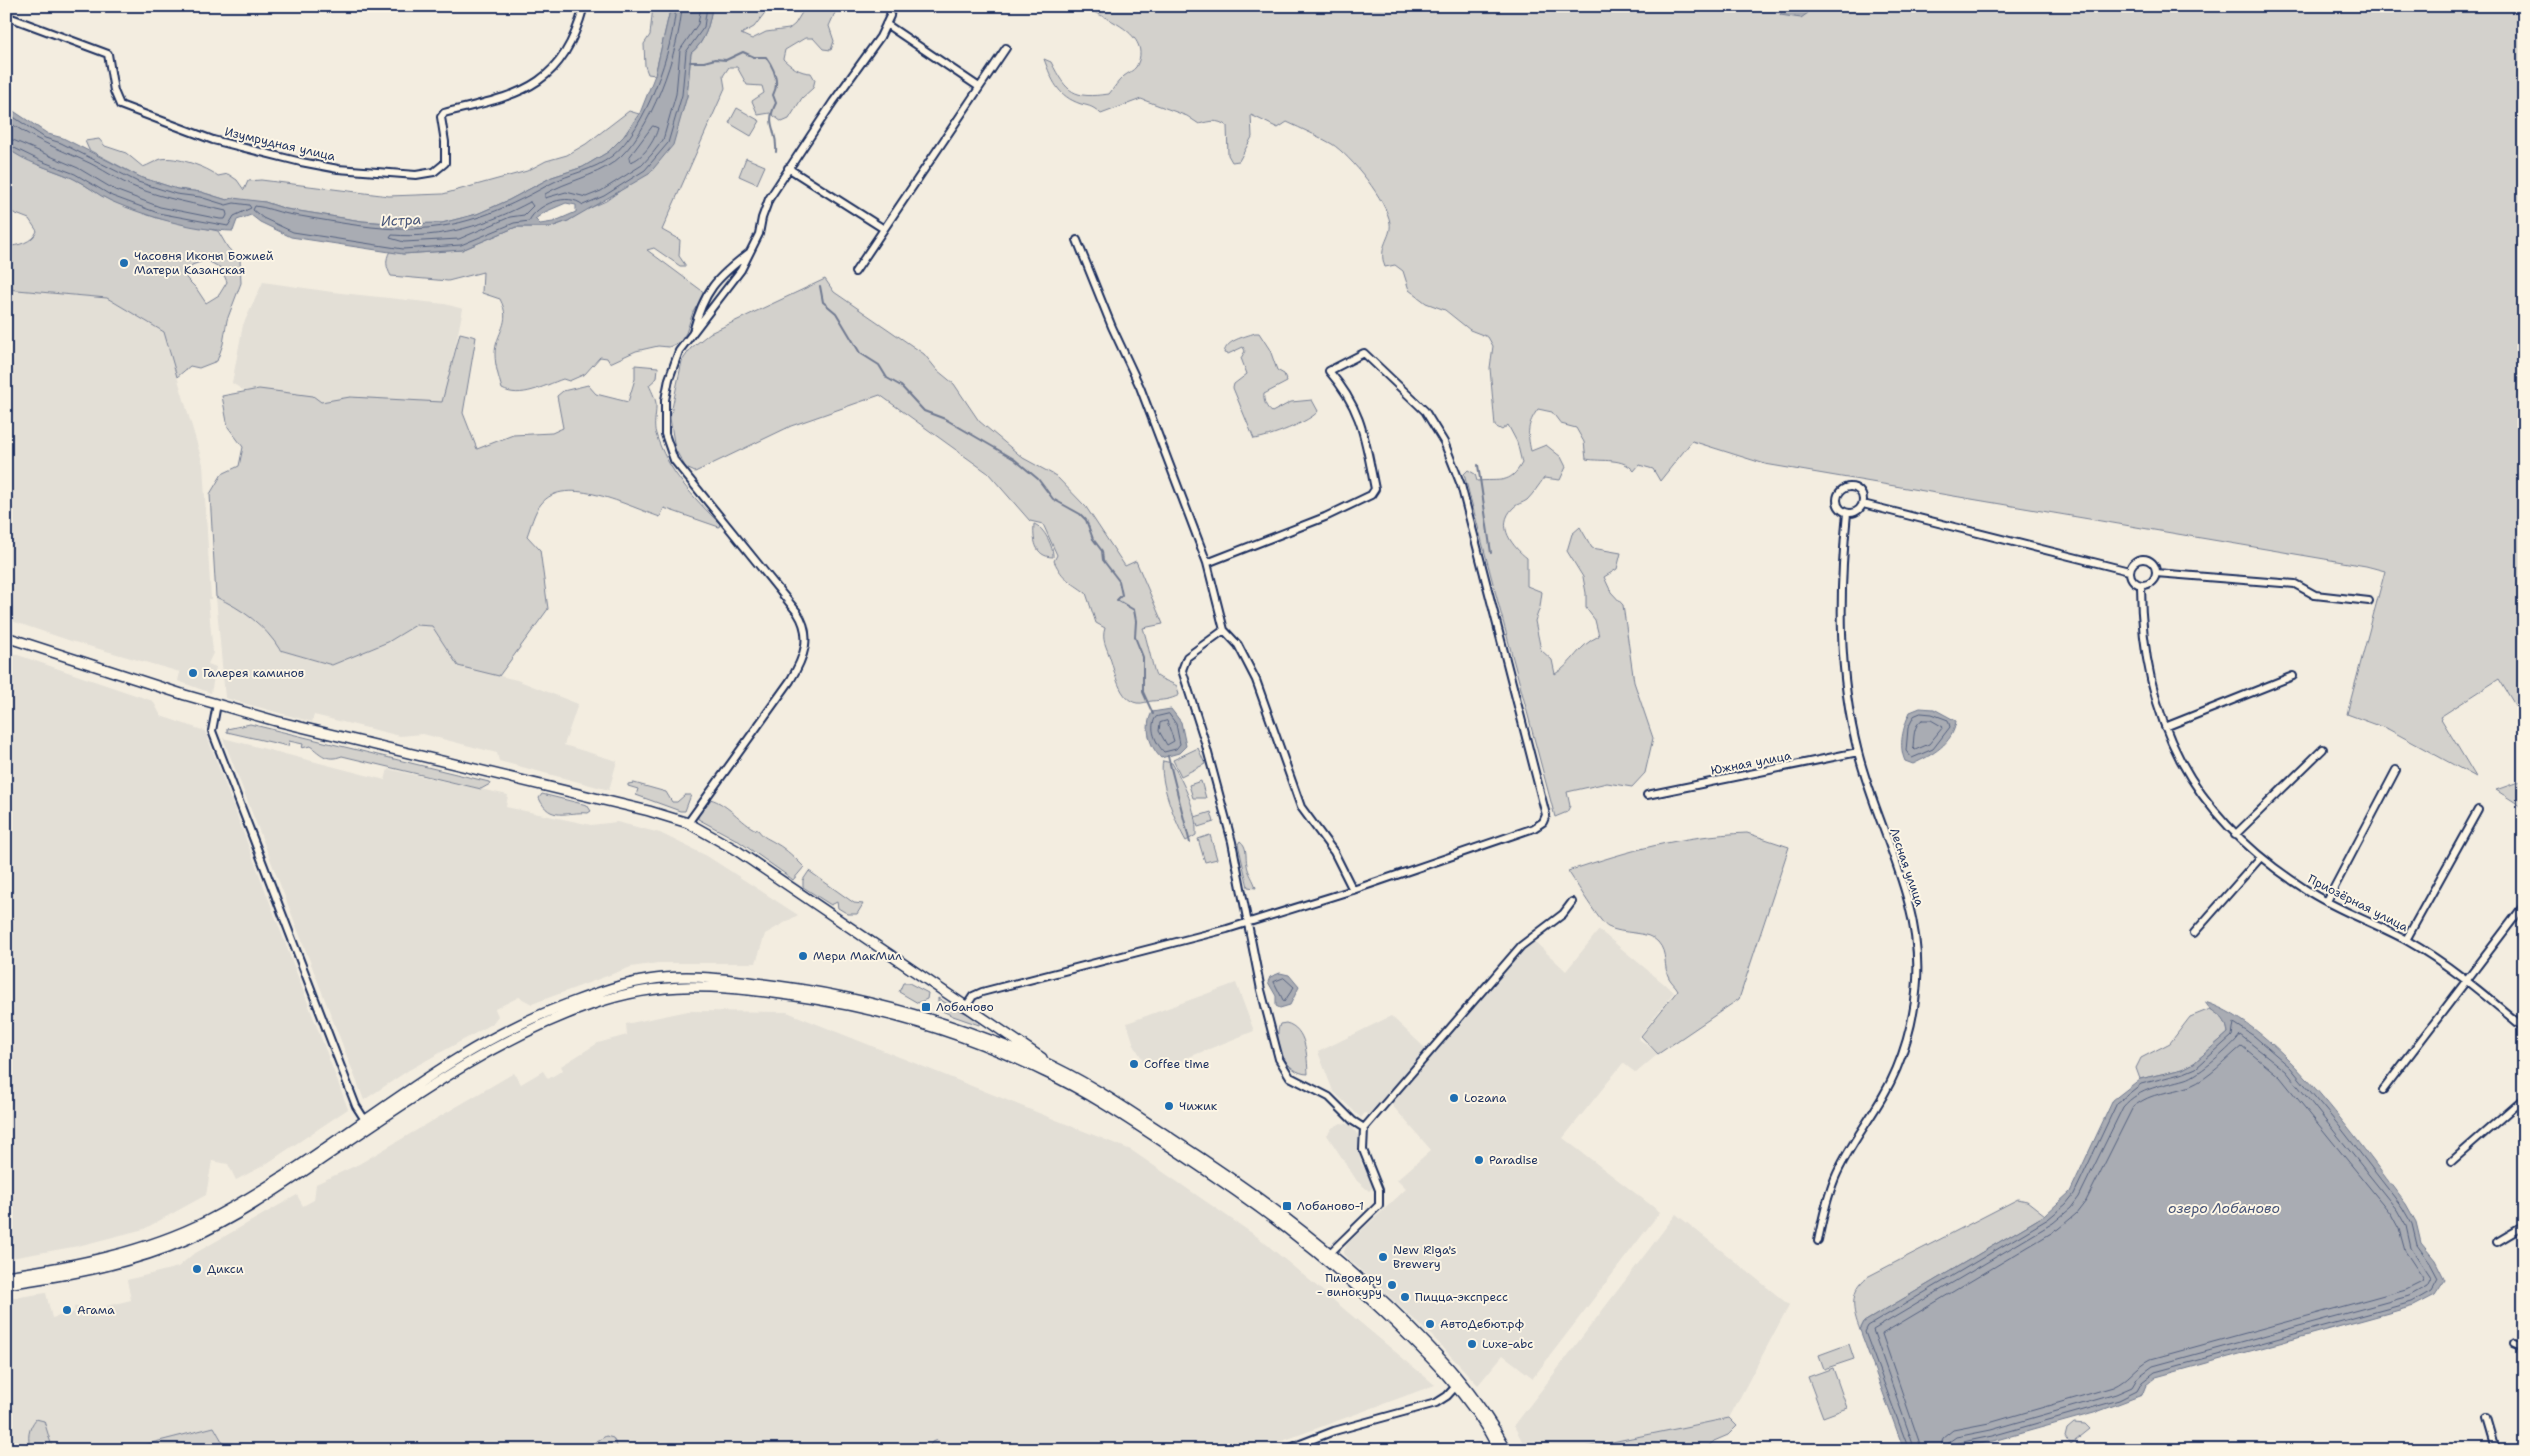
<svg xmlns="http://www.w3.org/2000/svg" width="2530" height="1456" font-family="'Shantell Sans',sans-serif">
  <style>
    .built { fill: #e3dfd6 }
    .green { fill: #d3d1cc; stroke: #778095; fill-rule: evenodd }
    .water { fill: #a9acb3; stroke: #707a91; fill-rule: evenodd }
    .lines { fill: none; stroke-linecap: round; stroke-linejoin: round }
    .shore { stroke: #546180; stroke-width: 1 }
    .stream { stroke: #707a91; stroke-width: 2 }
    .street-casing { stroke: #1b2f5e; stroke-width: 10 }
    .secondary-casing { stroke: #1b2f5e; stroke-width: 12 }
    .street { stroke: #fcf5e5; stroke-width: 6 }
    .secondary { stroke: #fcf5e5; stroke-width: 9 }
    .poi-dot { fill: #1f6fb2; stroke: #fcf5e5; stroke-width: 2 }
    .labels { text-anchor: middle; stroke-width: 4; stroke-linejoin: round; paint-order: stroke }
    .street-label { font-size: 12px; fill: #1b2f5e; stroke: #fcf5e5 }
    .poi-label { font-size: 12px; fill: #1b2f5e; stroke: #fcf5e5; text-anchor: start }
    .water-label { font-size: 14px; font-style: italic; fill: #465478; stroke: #fcf5e5 }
  </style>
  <rect width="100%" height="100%" fill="#f3ede0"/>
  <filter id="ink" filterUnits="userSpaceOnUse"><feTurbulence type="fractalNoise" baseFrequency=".02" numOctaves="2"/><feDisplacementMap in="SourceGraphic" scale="10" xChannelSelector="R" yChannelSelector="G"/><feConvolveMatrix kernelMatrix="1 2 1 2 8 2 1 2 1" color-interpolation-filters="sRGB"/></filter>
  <g filter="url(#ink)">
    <!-- built -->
    <path class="built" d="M263,282L332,292L445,304L463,309L447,387L420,468L319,439L232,383L243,325Z
      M6,289L107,298L164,332L203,464L211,599H208L213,653L208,664L216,667L211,693L178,681L180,672L71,641L6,619Z
      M216,597L239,607L271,636L280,650L332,665L388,642L416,625L432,626L458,666L517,680L578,704L564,745L617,761L609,790L499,761L497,753L423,734L400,736L314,715L312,722L225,698Z
      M6,651L153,701L161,716L205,731L348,1109L263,1166L236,1180L228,1164L212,1161L206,1195L144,1229L78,1246L6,1259Z
      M223,738L385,780L388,769L508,795L506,807L591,825L617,822L660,833L707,856L798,915L765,934L756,963H658L631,967L532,1004L519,997L495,1009L498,1016L492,1024L409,1070L364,1100Z
      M1599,930L1674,992L1638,1038L1658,1054L1636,1073L1623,1063L1563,1138L1660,1212L1533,1378L1503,1355L1478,1385L1432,1336L1343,1254L1347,1244L1406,1189L1397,1180L1431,1150L1391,1104L1533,940L1566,971Z
      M1236,983L1254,1031L1169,1065L1166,1062L1147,1067L1134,1045L1127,1023Z
      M688,1011L787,1012L1131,1150L1259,1238L1435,1385L1258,1450H227L214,1427L124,1450H6V1299L46,1293L52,1318L75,1312L74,1307L80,1306L82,1312L131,1300L127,1280L178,1267L192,1255L297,1195L303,1206L314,1200L316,1184L359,1164L514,1073L521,1084L543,1071L548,1079L563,1070L561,1066L598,1043L627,1035L626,1024Z
      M1391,1016L1426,1049L1368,1115L1365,1113L1361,1118L1333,1091L1318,1052Z
      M1341,1123L1351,1125L1359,1137L1361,1163L1375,1186L1369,1191L1357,1181L1327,1135L1332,1128Z
      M1676,1214L1789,1305L1729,1418L1573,1450H1527L1514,1426Z"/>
    <!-- green -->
    <path class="green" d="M653,6H671L655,75L648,74L645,66L644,44L650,35Z
      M712,6H767V10L754,27L741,34L752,39L766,32L789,29L795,24L806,6H838L829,26L834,41L831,50L823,49L813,38H805L785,50L783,59C790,66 800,73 811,73L815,80L813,88L802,98L789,119L782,122L770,113L758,115L752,101L764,93L762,86L747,85L737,67H729L723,76L725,88L662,230L680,240L679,256L686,266H680L654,248L647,250L705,293L693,312L686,333L680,342L669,347L658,346L636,351L610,363L607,358L600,357L585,374L569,381L563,379C543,386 521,399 502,389C499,378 495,366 495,354C495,332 513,324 500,299L482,293L483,272L448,281L391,276C386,267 385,260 390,251L403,254L462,250L516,227H551L568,221L583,211L606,201L621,190L677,128L687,96L691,53C705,43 710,23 712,6Z
      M1079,6H1793L1784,8L1808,9L1805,6H2524V720L2499,679L2440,717L2476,777L2388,729L2347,714L2385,571L2366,566L1765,464L1692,441L1660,481L1653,469L1639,465L1634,471C1623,457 1602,462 1586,459L1584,442L1576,428L1561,424L1552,412L1538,409C1527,424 1527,433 1531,451L1546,445L1561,457L1566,467L1560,480L1544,478C1539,485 1533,494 1527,500C1523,503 1516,504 1513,508C1495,526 1513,547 1527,558V586L1542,592L1540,607L1535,621L1541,650L1552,660L1555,674C1574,663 1577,646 1599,636L1595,620L1586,608V593L1583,577L1567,551L1572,534L1580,527L1592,548L1621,553L1617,569L1604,577L1611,592L1623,605L1634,682L1653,738L1645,773L1632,787L1607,783L1567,792L1570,806L1567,812L1555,817L1464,474L1468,470L1475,474L1477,481C1500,479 1510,485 1522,463L1517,442L1508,425L1502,430L1495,426L1490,368L1493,346L1488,337L1470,330L1445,310L1426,303L1409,290L1403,271L1395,265L1385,267C1377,246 1392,238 1390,223C1387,201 1351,156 1332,144C1318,136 1302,129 1287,122L1278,128L1251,115L1252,137L1239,161L1232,162L1228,155L1227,126C1217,119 1210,121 1199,124L1187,116L1141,99L1101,114C1094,107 1090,106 1081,104C1057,96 1052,80 1044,59L1051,62C1067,93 1073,99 1109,94C1114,88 1118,81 1124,76C1128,73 1133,71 1136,67C1155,34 1102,16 1079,6Z
      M737,108L760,121L751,136L729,123Z
      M629,111L639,114L624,136L608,152L583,167L552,177L509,200L477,214L442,223L400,224L362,221L286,209L265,202L227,200L201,192L177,189L140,177L89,150L85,141L99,139L105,146L126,153L143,167C149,165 155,161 161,159C176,156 207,167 218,176L228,174L237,180L244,190L248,181L261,180L389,196L443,194L527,171L546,161L567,155L586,144Z
      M6,147L39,165L73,178L110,200L157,218L218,231L228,248L240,259L241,283L227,320L223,344L217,361L199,368L190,366L177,377L164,332L107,298L6,289V247C19,245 32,243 37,231L29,219L6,210ZM206,260L221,268L227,282L219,295L206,303L196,288L186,278L192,265Z
      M746,158L765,166L757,184L739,176Z
      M825,279L834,292L924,354L937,370L954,384L979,421L1023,458L1056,476L1086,507L1125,566L1136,561L1163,624L1143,628C1146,636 1154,673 1156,675C1161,680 1171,682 1177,686L1179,695C1170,700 1162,700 1152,701C1147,701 1143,704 1137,703C1119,700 1115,672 1110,658C1107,647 1101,640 1105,628L1096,623L1086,593C1070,581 1063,580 1054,561L1057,555L1043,524L1030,521L988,473L880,395L791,426L695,472L686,468L675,449L670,418L682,361L691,348L710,333Z
      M460,333L476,337L463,413L477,449L513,435L552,433L563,428L557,396L563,391L588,385L596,394L628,402L635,379V365L658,367L657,378L649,385C652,392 657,401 656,407C656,417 653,424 656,434C667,470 694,498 720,524L719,527L664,508L660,517C630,507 565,473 541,504C534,512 531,526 527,536L540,550L548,609L499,676L458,666L432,626L416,625L388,642L332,665L280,650C265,625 242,609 216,597L210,494L222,474L239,466L243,447L228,427L222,396L259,389L313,396L321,402L350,397L442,402Z
      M1255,333H1259L1270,350L1277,370L1284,374L1287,382L1264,394C1263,400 1266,408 1272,412L1291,402L1312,400L1318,411C1312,421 1267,438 1254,439L1233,388L1234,384L1247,374L1241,358L1245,351L1243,347L1228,354L1224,353C1226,340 1244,337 1255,333Z
      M1034,524C1044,527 1054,548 1053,557C1034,557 1033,538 1034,524Z
      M250,724L489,782L490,784L481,789L342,756C326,762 321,754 310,746L302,748L303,744L289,741L288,746L227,732V729Z
      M1198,748L1205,764L1181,776L1173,760Z
      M1163,761L1172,763C1184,784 1197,810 1196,835L1186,841C1176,824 1158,779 1163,761Z
      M2524,780V808L2496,790Z
      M1201,781L1206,798H1193L1189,785Z
      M634,783L666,792L672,802H677L685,795H691L685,811H680L636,795L638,789L628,786V784Z
      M542,794L587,805L591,811L588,813C567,811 550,823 539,798Z
      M710,799C728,803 747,829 758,830C765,839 768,838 777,844C786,849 796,859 804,867L793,880L788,876L737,840L698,819V813Z
      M1211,812L1214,822L1198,827L1195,817Z
      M1747,833L1789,847L1739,999L1658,1054L1641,1036L1678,990C1676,986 1671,982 1669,978C1663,967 1668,953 1658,942C1648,930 1623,935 1608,927C1600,923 1575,881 1568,871C1631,850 1680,836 1747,833Z
      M1210,835L1217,859L1205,862L1198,839Z
      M1240,841C1248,847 1245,856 1247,865C1248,873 1254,880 1256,888L1248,887L1238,844Z
      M809,871L854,903L863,904L857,914H848L838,908L837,902L831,905L803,887V880Z
      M903,983H909L928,993L927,999L918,1003L899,992Z
      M938,998L954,1008L980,1019L979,1025L953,1016L938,1009Z
      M2210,1009C2222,1015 2226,1020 2228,1033L2194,1063L2183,1069L2140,1079L2136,1068L2141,1058L2170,1043L2190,1017Z
      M1286,1023C1307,1028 1307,1057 1308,1074C1286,1074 1272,1043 1280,1024Z
      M2018,1199L2027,1201L2045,1215L1864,1322L1860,1330C1852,1310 1849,1292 1867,1277Z
      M1849,1344L1854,1359L1824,1369L1819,1355Z
      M1833,1368L1847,1408L1823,1417L1808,1377Z
      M1729,1418L1737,1426L1728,1435L1714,1441L1704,1450H1573Z
      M36,1419L44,1421L53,1450H31C27,1438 28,1429 36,1419Z
      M2074,1423L2085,1424L2090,1429L2070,1445L2065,1437L2067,1429Z
      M214,1427L227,1450H124Z
      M606,1436L613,1438L619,1450H581Z
      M937,1440L945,1447L955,1445L960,1450H927L932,1442Z"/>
    <!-- water -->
    <path class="water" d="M671,6H712C710,24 705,42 691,53L687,96L673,145L649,174L568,221L551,227H516L462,250L403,254L291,237L260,222L251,215L237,220L233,231C192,230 148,217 111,201C97,195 86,184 72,178C50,168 25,163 6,147V106L48,134L63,138L140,177L177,189L201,192L227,200L233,198L265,202L286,209L362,221L400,224L442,223L477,214L509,200L552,177L583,167L608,152L624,136L640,113L655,75ZM566,203L576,205V212L553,222L540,224L535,219L545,212Z
      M1805,6L1808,13L1801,18L1780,15L1784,8Z
      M1920,708L1934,709L1956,721C1953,744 1932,755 1913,764L1905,761C1898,745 1903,728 1910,712Z
      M1171,709L1181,722L1186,746L1179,753L1161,758C1149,746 1144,727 1152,712Z
      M1280,973L1289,975L1299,987L1290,1005L1280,1008L1276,1006V996L1268,982L1270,977Z
      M2205,1002C2281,1026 2357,1142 2406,1204L2416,1222L2421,1243L2435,1260L2445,1280L2435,1295L2414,1306L2156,1377L2146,1385L2142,1395L2094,1413L1993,1441L1946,1450H1904L1860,1330L1864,1322L2045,1215L2070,1192L2113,1100L2140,1079L2183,1069L2194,1063L2228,1033C2225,1012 2214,1017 2205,1002Z"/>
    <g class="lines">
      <!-- shore -->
      <path class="shore" d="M676,6C673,50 646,129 612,156C593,171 570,173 550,184C500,212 458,230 400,229C363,228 325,220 288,214C277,212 266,207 255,206L253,210L263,218L293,232L403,249L461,245L514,223L529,221C537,204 568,192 583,205L604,196L645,170L668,143L682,95L686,52L704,27L707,6
        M682,6C680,49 650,136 614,162C593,177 567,181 545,194V198L566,192L586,197L601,191L642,165L652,154L663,140L676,94L680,50L698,24L701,6
        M6,112L45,138L61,143L138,182L176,194L200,197L226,205L234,203L249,205L251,208L234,216L228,226L158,213L112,196L75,174L41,161L6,144
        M6,120C31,138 56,148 83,160C102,168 118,181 137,188C166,199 196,204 226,211L227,215L225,219H220L160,207L115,190L78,168L6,137
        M653,126L658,128C655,140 643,159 630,162L629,158Z
        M530,202L533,206L524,215L510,217L459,239L404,242L390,238L392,235C442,239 487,225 530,202Z
        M1921,713L1932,714L1948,720L1950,727L1933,749L1912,758L1906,751L1908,728L1914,716Z
        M1169,714L1176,724L1180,744L1176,749L1164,752C1156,744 1148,727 1156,717Z
        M1922,720H1931L1943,727L1929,744L1915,750L1913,748C1914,738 1913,725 1922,720Z
        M1167,721L1174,741L1167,745L1159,731L1160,723Z
        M1284,978L1294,987L1284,1002L1274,982Z
        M1909,1450L1865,1332L1868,1326L2048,1219L2066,1204L2074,1194L2117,1103L2141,1084L2184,1073L2196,1068L2232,1036L2234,1023L2254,1036L2290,1067L2340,1127L2402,1207L2412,1224L2417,1245L2430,1263L2438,1278L2431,1291L2412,1302L2155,1372L2142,1382L2137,1391L2119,1400L1992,1436L1958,1443L1954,1450
        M1915,1450L1873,1330L2053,1223L2071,1208L2079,1197L2123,1107C2140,1087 2163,1086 2186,1079C2198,1076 2233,1046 2240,1035L2286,1071L2397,1210L2406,1226L2411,1248L2431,1278L2427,1286L2409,1296L2153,1366L2138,1377L2132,1387L2116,1394L1991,1430L1956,1437L1949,1442L1948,1450
        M1922,1450L1882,1334L2058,1229L2076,1214L2086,1201L2133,1107C2153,1091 2170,1094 2190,1086C2210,1078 2226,1059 2242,1046L2280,1077L2391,1214L2399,1229L2405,1251L2423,1278L2422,1281L2406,1289L2151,1359C2135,1367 2129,1380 2113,1387L1989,1423L1953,1430L1943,1438L1940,1450"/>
      <!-- stream -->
      <path class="stream" d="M690,62H704L715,59L726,60L743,52L754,57H766C774,68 780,82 773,95L776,103C764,126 778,128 776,152
        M820,286L823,302L836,313L860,353L879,365L887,378L901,386L924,411L945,419L1014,459L1038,479L1053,499L1080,514L1086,520L1093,539L1102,551L1103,560L1119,581L1122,595L1117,600L1134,610L1136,621L1135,637L1143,657V692L1153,714
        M1478,465L1491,553
        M1168,756L1190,843"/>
      <!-- street casing -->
      <g class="street-casing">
        <path id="street" d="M6,16L108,54L114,91L120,105L213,140L301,162L338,169L416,175L434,172L445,163V142L441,117L444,113C519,94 561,90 584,6
          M886,24L979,87
          M788,168L884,229
          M1077,240L1112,327L1140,387L1207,563L1224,630L1187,657L1182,670L1205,742L1232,842L1261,990L1279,1059L1290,1077L1329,1097L1353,1121L1364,1128L1521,946L1563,914L1572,902
          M855,272L1006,48
          M693,332C704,291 716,278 749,253
          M1837 500a13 13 0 1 1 26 0a13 13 0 1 1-26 0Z
          M1863,504L2129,571
          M2130 572a13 13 0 1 1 26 0a13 13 0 1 1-26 0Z
          M2156,573L2295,584L2315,595L2369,601
          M2141,586C2142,720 2191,816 2305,889C2336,910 2373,922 2406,940C2449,964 2486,996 2524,1028
          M1224,630L1238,645L1256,680L1301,807L1334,852L1353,890
          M217,704L212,731L356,1106L365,1120
          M2165,727L2293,676
          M1647,795L1858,752
          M688,823L790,681C804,658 813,636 797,612L674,460L665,434V400L669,379L679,351L741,270L759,234L762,218L769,199L833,102L880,37L890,16L891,6
          M2235,835L2323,749
          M2327,901L2396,770
          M2194,933L2260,858
          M2406,940L2478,810
          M967,1005L973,996L982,992L1227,929L1353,890L1534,828L1543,822L1546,815L1461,485L1444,442L1425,411L1364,353L1329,371C1363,410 1365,440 1375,489L1371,495L1325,517L1207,563
          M2383,1090L2524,905
          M2452,1161L2524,1098
          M1818,1241C1822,1220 1827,1198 1835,1178C1847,1149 1867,1124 1883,1096C1903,1062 1915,1019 1917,980C1922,899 1877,828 1858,752C1838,674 1839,593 1847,513
          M2497,1242L2524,1226
          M1327,1256L1379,1205V1190L1363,1150L1364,1128
          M2514,1343L2524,1347
          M2487,1419L2496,1450
          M1285,1450L1334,1431L1436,1403L1447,1396L1459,1383"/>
      </g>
      <!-- secondary casing -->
      <g class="secondary-casing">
        <path id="secondary" d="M6,637L185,695L276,721L649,811L688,823L736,850L1042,1058
          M6,1276C75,1266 145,1252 207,1221C331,1158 433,1054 565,1005C592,995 619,984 648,980C690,973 736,980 778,986C868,998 954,1023 1037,1059C1085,1080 1128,1110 1172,1139C1252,1191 1322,1242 1392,1309C1439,1355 1474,1391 1507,1450
          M6,1284C69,1275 132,1264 190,1238C235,1218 276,1190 316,1163C405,1103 492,1039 593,1004C661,980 719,985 789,995C877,1007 966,1033 1045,1072C1095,1095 1140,1127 1186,1157C1257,1204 1321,1251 1383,1311C1427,1353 1471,1395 1499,1450"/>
      </g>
      <!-- street -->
      <use href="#street" class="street"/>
      <!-- secondary -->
      <use href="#secondary" class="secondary"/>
    </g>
  </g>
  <!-- markers -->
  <g class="poi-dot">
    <circle cx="124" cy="263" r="5"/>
    <circle cx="193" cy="673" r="5"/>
    <circle cx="803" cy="956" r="5"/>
    <rect x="921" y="1002" width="10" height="10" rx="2.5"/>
    <circle cx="1134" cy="1064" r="5"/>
    <circle cx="1454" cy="1098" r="5"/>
    <circle cx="1169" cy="1106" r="5"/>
    <circle cx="1479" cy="1160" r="5"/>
    <rect x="1282" y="1201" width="10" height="10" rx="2.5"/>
    <circle cx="1383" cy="1257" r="5"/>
    <circle cx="197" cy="1269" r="5"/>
    <circle cx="1392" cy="1285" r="5"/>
    <circle cx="1405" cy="1297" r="5"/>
    <circle cx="67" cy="1310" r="5"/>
    <circle cx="1430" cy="1324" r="5"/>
    <circle cx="1472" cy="1344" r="5"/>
  </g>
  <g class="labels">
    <!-- street labels -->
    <g class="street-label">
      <text transform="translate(280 144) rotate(13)" y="4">Изумрудная улица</text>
      <text transform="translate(1751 763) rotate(-11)" y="4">Южная улица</text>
      <text transform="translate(1907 867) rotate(71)" y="4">Лесная улица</text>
      <text transform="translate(2358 903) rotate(27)" y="4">Приозёрная улица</text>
    </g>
    <!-- poi labels -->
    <g class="poi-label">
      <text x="134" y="260">Часовня Иконы Божией<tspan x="134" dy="14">Матери Казанская</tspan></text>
      <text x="203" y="677">Галерея каминов</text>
      <text x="813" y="960">Мери МакМил</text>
      <text x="936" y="1011">Лобаново</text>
      <text x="1144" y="1068">Coffee time</text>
      <text x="1464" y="1102">Lozana</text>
      <text x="1179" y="1110">Чижик</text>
      <text x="1489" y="1164">Paradise</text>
      <text x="1297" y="1210">Лобаново-1</text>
      <text x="1393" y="1254">New Riga's<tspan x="1393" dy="14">Brewery</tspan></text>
      <text x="207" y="1273">Дикси</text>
      <text x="1382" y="1282" text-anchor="end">Пивовару<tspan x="1382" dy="14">- винокуру</tspan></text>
      <text x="1415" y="1301">Пицца-экспресс</text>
      <text x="77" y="1314">Агама</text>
      <text x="1440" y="1328">АвтоДебют.рф</text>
      <text x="1482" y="1348">Luxe-abc</text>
    </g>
    <!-- water labels -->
    <g class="water-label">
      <text transform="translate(401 220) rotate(-3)" y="5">Истра</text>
      <text x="2224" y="1213">озеро Лобаново</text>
    </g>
  </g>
  <!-- margin -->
  <rect width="2530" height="1456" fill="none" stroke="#fcf5e5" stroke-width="25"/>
  <rect x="12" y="12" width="2505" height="1431" fill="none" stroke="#1b2f5e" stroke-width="2" filter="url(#ink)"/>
</svg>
